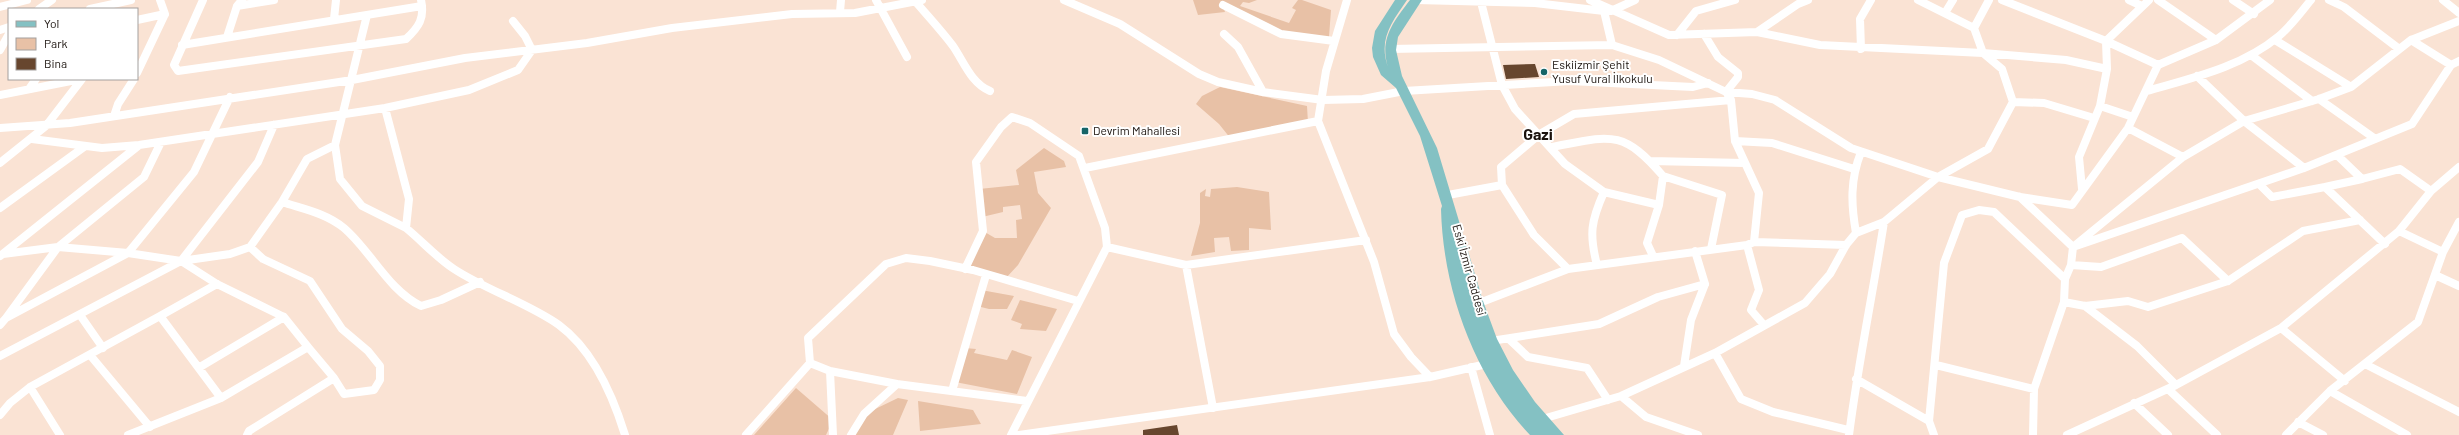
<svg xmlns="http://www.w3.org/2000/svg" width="2459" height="435" font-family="Barlow,sans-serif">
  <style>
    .green { fill: #e8c1a6 }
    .building { fill: #67462e }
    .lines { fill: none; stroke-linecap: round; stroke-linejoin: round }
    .street { stroke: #fff; stroke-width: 8 }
    .primary { fill: #84c1c3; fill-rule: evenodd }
    .poi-dot { fill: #166568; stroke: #fff; stroke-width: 1.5 }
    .labels { text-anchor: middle; stroke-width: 4; stroke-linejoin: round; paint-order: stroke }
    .poi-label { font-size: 12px; fill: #1a120d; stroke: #fff; text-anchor: start }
    .street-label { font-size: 12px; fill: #1a120d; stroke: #fff }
    .district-label { font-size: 16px; font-weight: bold; fill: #1a120d; stroke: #fff }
  </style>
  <rect width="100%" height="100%" fill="#fae3d4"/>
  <!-- green -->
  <path class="green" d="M1193,0H1257L1249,3L1243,2L1240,6L1289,23L1296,10L1292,8L1298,0H1302L1331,10L1329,37L1281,34L1223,6L1225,12L1198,15Z
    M1220,87L1307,106L1308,123L1231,139L1219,124L1196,104L1202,96Z
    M1044,148L1064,161L1066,167L1034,172L1038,193L1051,208L1018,265L1006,278L965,269L983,231L995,238H1017L1016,220L1022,219L1020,205L1003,207V212L982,217L979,189L1019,185L1016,170Z
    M1237,187L1269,192L1271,230L1249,228V250L1231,251L1229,237L1214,238L1215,252L1191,256L1200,223V193L1206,189L1205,196L1210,197L1211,189Z
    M981,290L1014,296L1007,309H989L977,306Z
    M1020,300L1057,309L1046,331L1020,329L1022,324L1011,320Z
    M965,348L976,349L974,353L1007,360L1012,350L1032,357L1017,394L955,382Z
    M796,388L833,420L826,435H754Z
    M898,398L908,400L893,435H851L871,411Z
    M918,401L973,410L981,424L920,431Z"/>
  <!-- building -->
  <path class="building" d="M1535,64L1539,77L1506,79L1503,65Z
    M1177,425L1179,435H1143V430Z"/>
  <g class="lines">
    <!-- street -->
    <path class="street" d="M203,0L174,65L178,71L406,39C419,27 425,18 421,0
      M242,0L237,6L274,0
      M876,0L907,57
      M914,0C927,15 941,30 953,46C964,62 971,83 990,91
      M1064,0L1120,24L1199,74L1218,82L1263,92L1323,100L1363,99L1404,91L1570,81L1693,87L1708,83
      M1347,0L1326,71L1318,121L1374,262L1394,334L1411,357L1430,377
      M1416,0L1535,3L1604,11H1611L1635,0
      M1590,0L1669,35L1757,32L1820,45L1983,53L2066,60L2107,69
      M1918,0L1974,28
      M2002,0L2106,41L2158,65
      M2129,0L2142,6
      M2158,0L2216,40
      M2233,0L2254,14
      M2329,0L2344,7L2398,48
      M2443,0L2459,13
      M1481,2L1502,85L1515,109L1565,164L1604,192L1659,205
      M1223,5L1281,34L1334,41
      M0,7L27,0
      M39,9L52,0
      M90,9L131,0
      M1604,11L1612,45L1659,60L1726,92L1752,94L1775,100L1851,148L1938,177L1988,149L2013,102L2002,69L1983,53L1974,28L1989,0
      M840,12L841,0
      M1945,13L1953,0
      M367,15L335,145L340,179L362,206L406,228
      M334,19L336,0
      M137,20L165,14
      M0,30L9,27
      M1757,32L1798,4L1808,0
      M1224,34L1238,47L1263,92
      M1704,34L1718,57L1738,73V77L1726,92L1731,100L1735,141L1759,193L1754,242
      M1677,35L1696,11L1735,0
      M227,37L237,6
      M2275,40L2351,87
      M2411,40L2451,65
      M182,45L422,6
      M1390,49L1612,45
      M1861,49L1860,19L1871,0
      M0,50L9,34
      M2251,55L2312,101
      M137,73L165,14L160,0
      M2197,76L2244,121L2304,168
      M29,89L36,79
      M2147,91C2192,78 2242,67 2279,36C2291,26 2301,12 2311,0
      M0,95L81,79
      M230,97L194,172L128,253L181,261L230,254L250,247L282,202L307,159L335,145
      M2319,99L2374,138
      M2013,102L2044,103L2094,118
      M2100,106L2133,117
      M385,108L409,199L406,228C422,241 437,258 454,269C486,290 528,303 559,325C593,350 613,396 625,435
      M114,116L118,104L134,79
      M0,128L70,123L352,80L465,58L587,43L672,28L792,14L855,13L922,0
      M2128,128L2183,157
      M32,139L102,148L139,145L385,108L469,90L518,70L532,50L525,36L513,21
      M1735,141L1772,143L1854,169
      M1552,147C1609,136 1622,128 1663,176L1659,205L1647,243L1653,256
      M2337,155L2362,179L2400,169L2431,191
      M1650,161L1745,163
      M0,163L46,126L82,79
      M1085,168L1318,121
      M1663,176L1722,195L1711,249
      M2362,179L2325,187L2385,244
      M2259,184L2272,197L2325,187
      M1502,185L1534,235L1568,269
      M2082,189L2079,157L2100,106L2107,69L2106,41L2149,0
      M1448,195L1502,185L1501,167L1540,134L1574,114L1731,100
      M2020,197L2073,247L2304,168L2412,124L2451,65L2459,61
      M282,202C303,209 326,213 344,228C371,251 388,290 421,306L441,300L480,282
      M0,208L84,147
      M2399,231L2443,252
      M1856,233C1851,204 1850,180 1861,152
      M1747,245L1759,290L1751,310L1764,325
      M250,247L263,259L310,281L342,329L368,351L380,366V380L374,390L344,394L334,378L308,347
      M3,254L58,247L128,253
      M0,256L138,146
      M181,261L258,162L274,125
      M1186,265L1213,408
      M1597,265C1589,234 1591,221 1604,192
      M2071,265L2101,267L2182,238L2228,281
      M965,269L983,231L976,162L1001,127L1012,117L1030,123L1079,156L1105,228L1107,247L1186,265L1366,240
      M2435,275L2459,286
      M217,284L160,316L221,398
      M2064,302L2085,306L2128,301L2148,307L2228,281L2303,231L2360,220
      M1474,305L1568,269L1747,245L1754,242L1846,245
      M2085,306L2137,346L2176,385
      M80,315L103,348
      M6,318L58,247L144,177L161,142
      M0,325L6,318L128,253
      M2281,328L2345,381
      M1509,339L1528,357L1587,368L1608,400
      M1491,341L1599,324L1658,297L1705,284L1695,251
      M1715,353L1741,399L1773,412L1848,430
      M90,355L150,427
      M0,356L181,261L217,284L284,317L308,347L221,398L128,435
      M810,363L830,371L897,384L864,414L851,435
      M2365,364L2459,412
      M1936,365L2034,389
      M1684,366L1691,320L1705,284
      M200,367L284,317
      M1471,367L1490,435
      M830,371L833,435
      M1856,379L1929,421
      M897,384L1027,401
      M30,387L60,435
      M2168,389L2217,435
      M952,391L986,275
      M2330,391L2407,435
      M1621,396L1646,417L1698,435
      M2134,403L2168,435
      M0,415L10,403L30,387L160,316
      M1539,420L1621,396L1715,353L1805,303L1830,274L1846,245L1856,233L1884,222L1938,177L2020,197L2072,205L2128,128L2158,65L2216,40L2270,0
      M2298,422L2323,435
      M247,435L249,431L334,378
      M746,435L810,363L808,338L886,264L906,258L930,261L973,270L1078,301
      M1011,435L1107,247
      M1019,435L1430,377L1491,363
      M1849,435C1858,364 1873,293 1884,222
      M1934,435L1929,421L1944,263L1962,215L1979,210L1994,212L2065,279
      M2033,435L2034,389L2064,302L2065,279L2071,265L2073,247L2183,157L2244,121L2319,99L2351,87L2411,40L2459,21
      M2067,435L2176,385L2281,328L2399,231L2431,191L2459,167
      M2286,435L2330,391L2418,322L2443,252L2459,222"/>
    <!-- primary -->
    <path class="primary" d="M1395,0H1407C1392,22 1378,39 1388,67C1379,39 1394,21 1410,0H1422L1398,37L1396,50L1402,76L1437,148L1483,301L1497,339L1513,370L1535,402L1564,435H1530C1474,376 1443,290 1441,209L1442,206L1420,136L1396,88L1381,75L1373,57L1372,48L1375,31Z"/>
  </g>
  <!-- markers -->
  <g class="poi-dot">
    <circle cx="1544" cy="72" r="4"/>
    <rect x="1081" y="127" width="8" height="8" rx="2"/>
  </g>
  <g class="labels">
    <!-- poi labels -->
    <g class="poi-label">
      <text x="1552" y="69">Eskiizmir Şehit<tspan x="1552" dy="14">Yusuf Vural İlkokulu</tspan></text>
      <text x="1093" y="135">Devrim Mahallesi</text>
    </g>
    <!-- street labels -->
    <g class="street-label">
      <text transform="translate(1469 270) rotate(74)" y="4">Eski İzmir Caddesi</text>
    </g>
    <!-- district labels -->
    <g class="district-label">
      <text x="1538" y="140">Gazi</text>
    </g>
  </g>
  <!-- legend -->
  <rect x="8" y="8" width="130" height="72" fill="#ffffff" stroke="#a3a09e"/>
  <rect x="16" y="21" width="20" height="6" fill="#84c1c3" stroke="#a3a09e"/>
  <text x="44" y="28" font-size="12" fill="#1a120d">Yol</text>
  <rect x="16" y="38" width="20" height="12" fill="#e8c1a6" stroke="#a3a09e"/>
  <text x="44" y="48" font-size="12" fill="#1a120d">Park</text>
  <rect x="16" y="58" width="20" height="12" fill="#67462e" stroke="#a3a09e"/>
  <text x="44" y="68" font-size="12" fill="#1a120d">Bina</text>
</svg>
